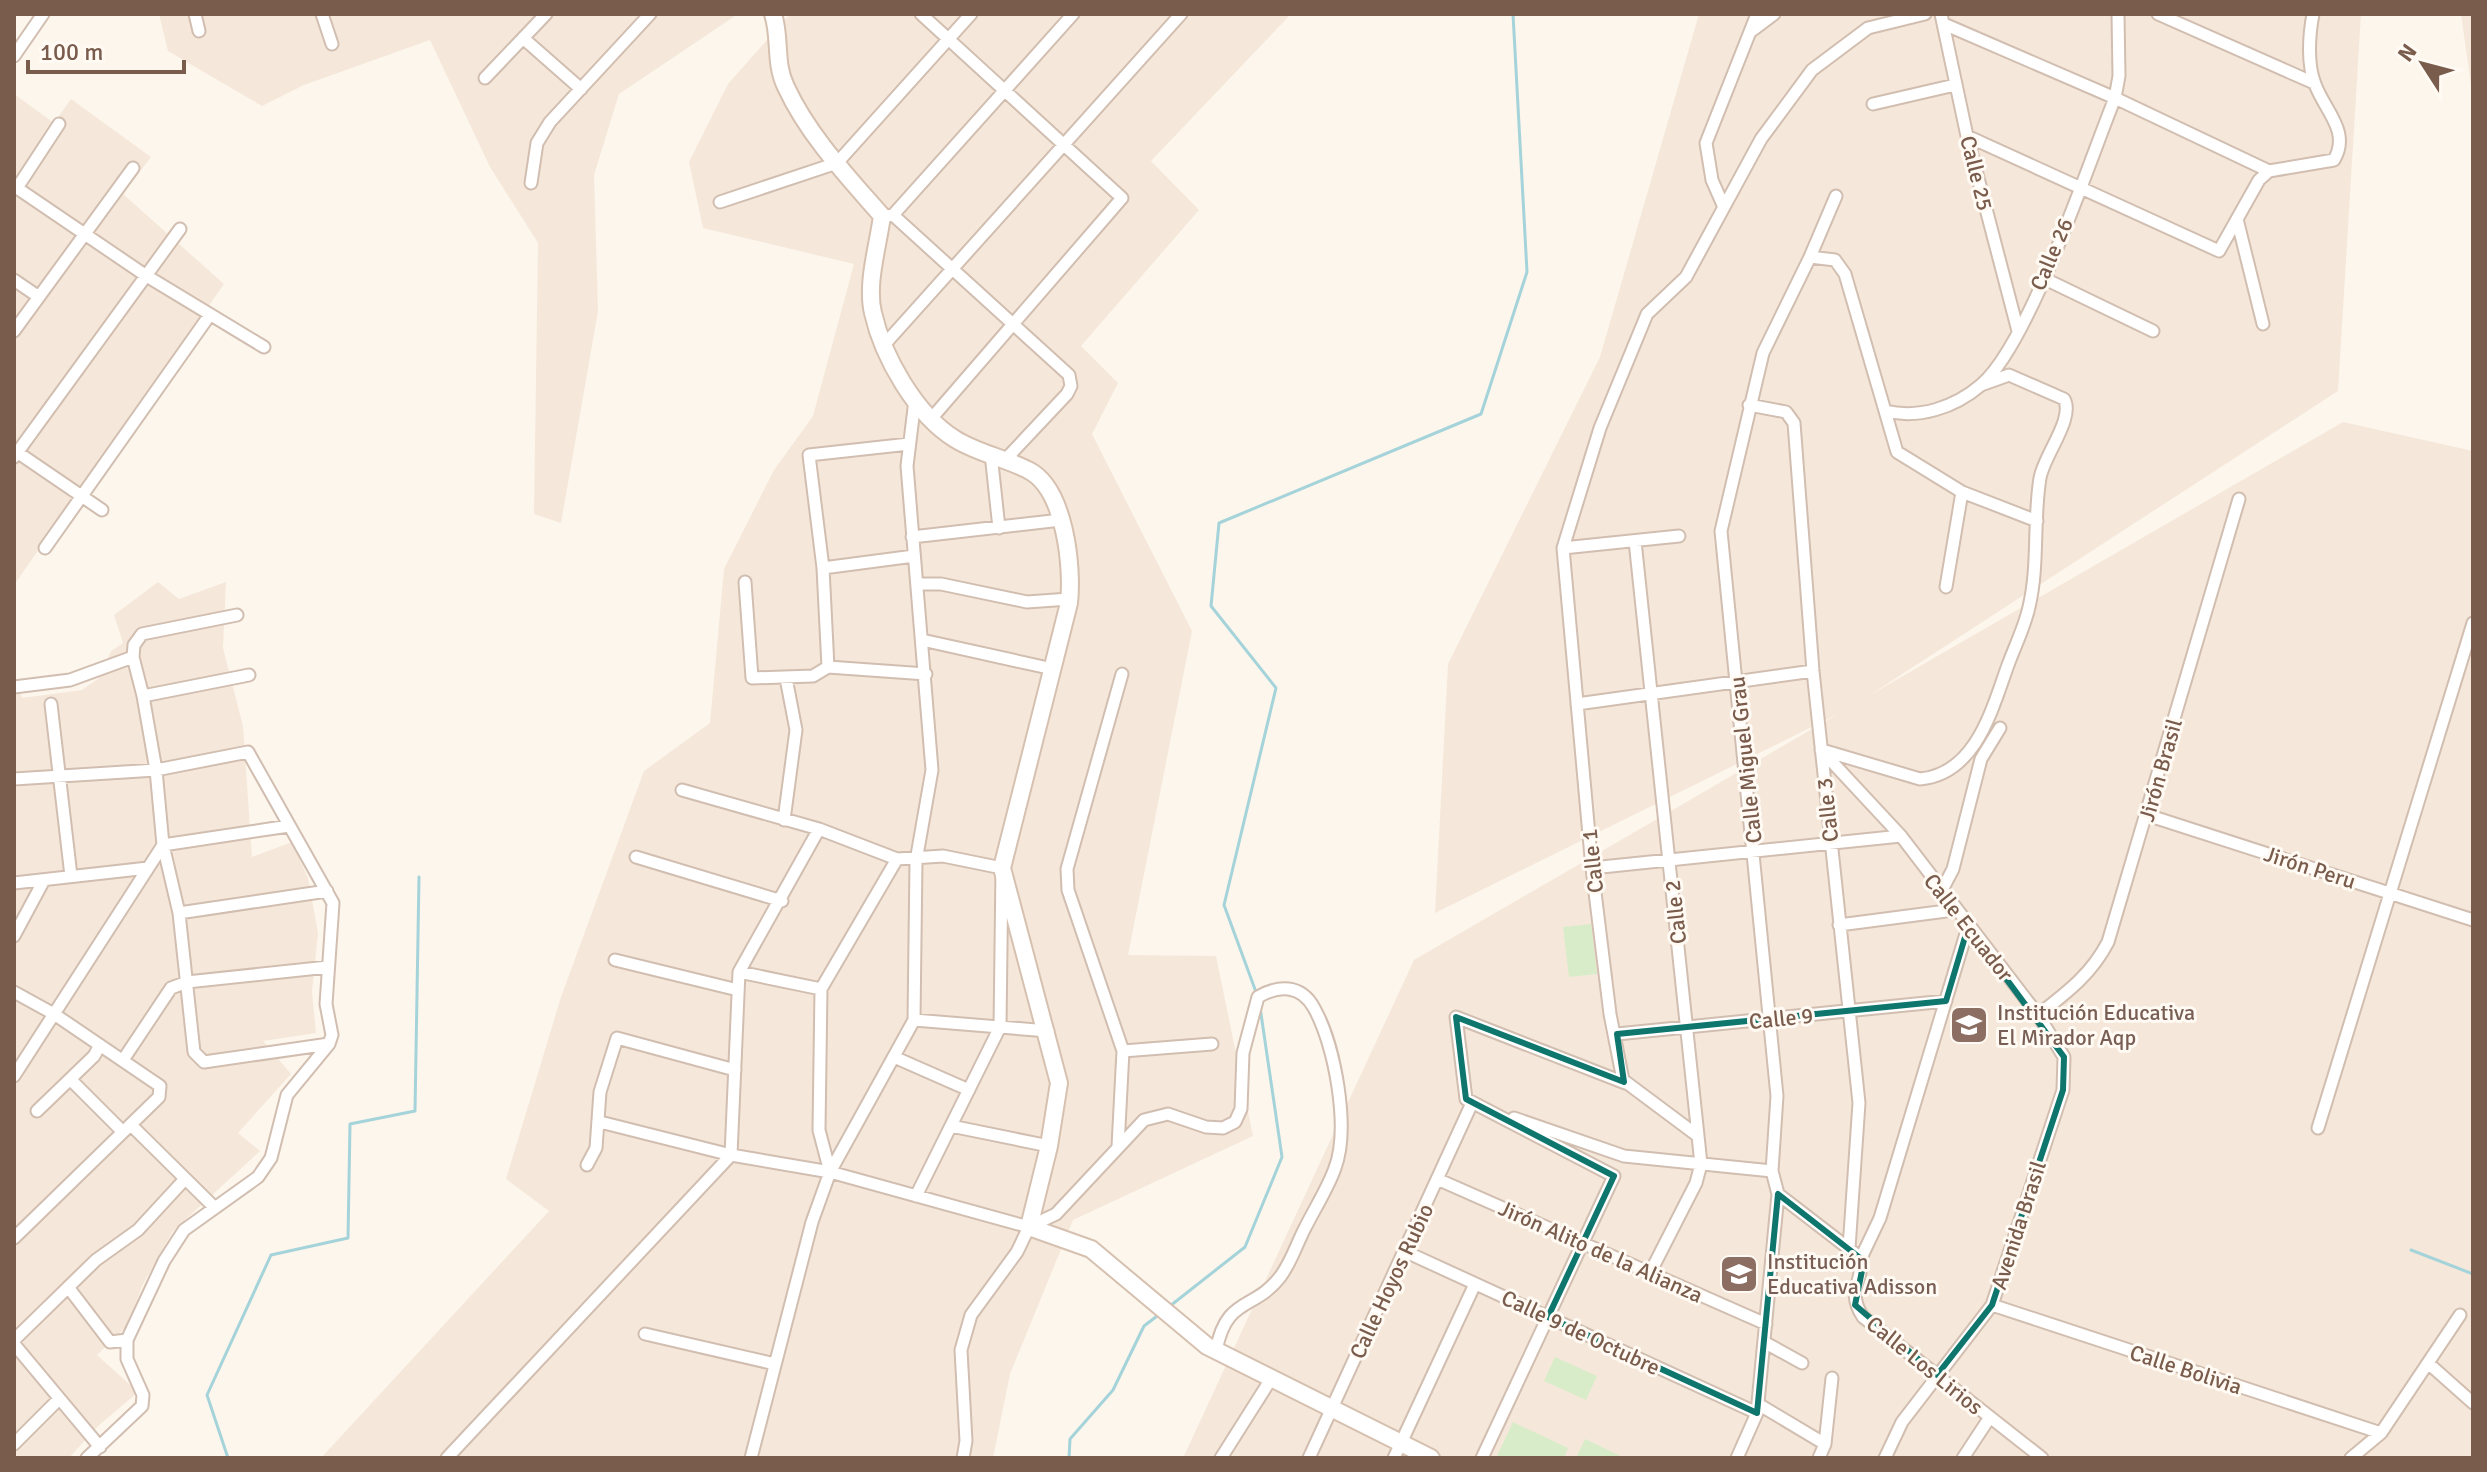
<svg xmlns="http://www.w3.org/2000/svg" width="2487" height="1472" font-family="Signika,sans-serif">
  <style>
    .residential { fill: #f5e8da }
    .green { fill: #d8ecc9 }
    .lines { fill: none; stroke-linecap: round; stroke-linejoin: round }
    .stream { stroke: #a5d3da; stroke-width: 3 }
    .street-casing { stroke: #d1beb0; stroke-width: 15 }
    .secondary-casing { stroke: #d6c0b0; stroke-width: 20 }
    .street { stroke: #fff; stroke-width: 11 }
    .secondary { stroke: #fff; stroke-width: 16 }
    .marked { fill: none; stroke: #0f766e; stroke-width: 6; stroke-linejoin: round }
    .labels { text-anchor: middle; stroke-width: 6; stroke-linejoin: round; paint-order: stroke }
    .street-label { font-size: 22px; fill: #7a5c4d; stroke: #fffaf3 }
    .education-label { font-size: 22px; fill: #785e54; stroke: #fffaf3; text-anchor: start }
  </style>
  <rect width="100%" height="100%" fill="#fdf6ec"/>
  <!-- residential -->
  <path class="residential" d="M159,14H738L619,94L594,175L598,311L561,523L534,514L538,243L490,167L430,40L304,85L262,106L168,51Z
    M790,14H1291L1151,161L1199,210L1081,346L1118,383L1092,434L1192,631L1128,955L1216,956L1253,1136L1073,1220L1010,1374L993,1458H321L549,1211L506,1179L561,997L644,771L710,723L724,569L774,470L813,416L854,264L703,228L689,162L728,84Z
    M1699,14H2361L2338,391L1870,695L2343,422L2473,451V1458H1183L1414,960L1838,714L1435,913L1448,664L1600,357Z
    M2461,14H2473V99Z
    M14,94L54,123L71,99L151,157L123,194L224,284L14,585Z
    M158,582L179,599L226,582L223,648L243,726L252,857L292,842L308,878L318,933L312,991L316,1033L263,1041L291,1074L238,1133L260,1151L173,1231L142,1286L128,1325L97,1355L138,1392L97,1427L69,1458H14V676L22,698L82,690L99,678L111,651L123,643L114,615Z"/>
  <!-- green -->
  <path class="green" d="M1591,924L1597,974L1569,977L1563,927Z
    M1555,1357L1597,1376L1586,1400L1544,1381Z
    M1513,1422L1568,1448L1564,1458H1496Z
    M1585,1439L1625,1458H1576Z"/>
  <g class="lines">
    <!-- stream -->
    <path class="stream" d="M1256,992L1224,905L1276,688L1211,606L1219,523L1481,414L1527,272L1513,14
      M2411,1250L2473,1274
      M1170,1306L1245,1247L1282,1157L1260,1007
      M228,1458L207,1395L271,1255L348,1238L350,1124L415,1111L419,877
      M1069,1458L1070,1439L1113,1390L1144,1326L1161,1313"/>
    <!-- street casing -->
    <g class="street-casing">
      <path id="street" d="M195,14L199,31
        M322,14L332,44
        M921,14L1122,198L931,419
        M1941,14L1967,136L2018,331
        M2158,14L2314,83
        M1944,24L2115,98L2269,171
        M1750,32L1774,14
        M523,38L581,89
        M14,56L43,14
        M485,78L546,14
        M1873,104L1955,85
        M1967,136L2219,251L2259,180L2269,171L2334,160C2351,131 2324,110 2315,84C2307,64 2309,35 2313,14
        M531,183L537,143L550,122L650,14
        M14,186L145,275L264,347
        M17,188L59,124
        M720,202L837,163L971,14
        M1723,205L1712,180L1706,143L1757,14
        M893,215L1069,375L1071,386L1067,394L1005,460
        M887,216L893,215L1073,14
        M2237,219L2263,324
        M1810,257L1836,196
        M2043,278L2153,331
        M14,280L39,297
        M14,331L133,168
        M884,345L1181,14
        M1749,405L1786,412L1794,423L1813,671L1859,1103L1849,1248
        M1885,411C1919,419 1954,408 1981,385C2030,343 2088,164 2115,98L2119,76L2118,14
        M14,450L102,510
        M991,454L999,528
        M14,457L180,229
        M912,537L1061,520
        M1635,541L1701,1164L1696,1183L1650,1273
        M45,548L209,316
        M1563,548L1679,536
        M823,568L914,556
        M745,582L752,678L813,676L828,667L926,674
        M917,584H941L1027,602L1069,599
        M1946,587L1962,492
        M237,615L142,634L134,645L133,657L143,696L156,770L163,845L179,913L194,1052L204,1062L329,1044
        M922,640L1053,669
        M828,667L823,568L809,455L909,444
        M14,687L70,680L133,657
        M143,696L249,675
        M51,704L71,876
        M1577,704L1813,671
        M1821,750L1901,836L2038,1015L2064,1057L2063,1090L1992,1305L1902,1422L1885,1458
        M1822,750L1920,779C1976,774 1992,709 2008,665C2015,646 2025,626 2029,607C2039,565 2033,520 2040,478C2044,455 2075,418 2064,399L2009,375L1981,385
        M14,779L156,770L248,752L333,903L326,1004L332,1035L329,1044L287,1095L271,1158L258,1177L184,1230L164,1261L127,1340V1359L143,1395L142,1406L87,1458
        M682,790L819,829L897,859L943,856L1002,868L1000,1027L916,1196
        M2147,815L2473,920
        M784,820L796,730L786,678
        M636,857L782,901
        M1592,868L1901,836
        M14,883L148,868
        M1941,892L1953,869L1981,759L2000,728
        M179,913L327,891
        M1839,925L1954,910
        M14,936L43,882
        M615,960L738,990
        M739,972L821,989
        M14,992L54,1014L160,1086L159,1097L14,1238
        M2038,1015C2066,993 2091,975 2108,942L2239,499
        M914,1020L1048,1031
        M1617,1034L1946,1001
        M1123,1051L1212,1044
        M894,1057L969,1090
        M123,1060L171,988L187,982L328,967
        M14,1076L163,845L289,826
        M71,1080L122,1131
        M37,1111L94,1056L100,1045
        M1514,1118L1624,1156L1772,1171
        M600,1122L731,1155L830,1172L1029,1227
        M131,1125L214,1207
        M951,1126L1049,1146
        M2318,1128L2473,623
        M1698,1136L1623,1080L1610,1014L1592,868L1563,548L1600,428L1647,314L1686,277L1761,139L1812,70L1868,28L1925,14
        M1118,1146L1123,1051L1068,890L1067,869L1122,674
        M587,1165L596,1148L600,1092L617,1038L735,1070
        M830,1172L819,1130L821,989L897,859
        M1437,1179L1766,1324
        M1778,1194L1861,1258C1863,1284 1846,1291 1863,1317L2042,1458
        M1404,1251L1757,1413
        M1861,1258L1880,1218L1968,927
        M68,1287L110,1342L127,1340
        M1992,1305L2381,1433
        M645,1334L775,1364
        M14,1340L96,1260L138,1230L185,1179
        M1764,1342L1802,1363
        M14,1344L100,1447
        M2428,1363L2473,1403
        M1758,1404L1825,1444
        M14,1444L58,1400
        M447,1458L731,1155L739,972L819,829
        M751,1458L812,1222L830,1172L914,1020L916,861L932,770L907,466L915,400
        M963,1458L966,1441L961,1350L971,1315L1017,1252L1029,1227L1056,1214L1144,1120L1168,1114L1206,1127L1223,1128L1235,1122L1241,1109L1243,1053L1258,997C1278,985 1301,984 1314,1008C1335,1045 1350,1128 1335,1168C1328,1188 1315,1208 1305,1228C1297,1243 1291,1263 1280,1277C1254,1311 1226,1296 1216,1351
        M1221,1458L1271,1379
        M1309,1458L1472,1103
        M1394,1458L1475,1284
        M1482,1458L1614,1176L1466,1099L1456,1017L1625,1083
        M1737,1458L1757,1413L1778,1194L1772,1171L1777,1096L1721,531L1763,353L1810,257L1835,260L1845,274L1897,452L1962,492L2037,521
        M1819,1458L1825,1444L1832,1378
        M1963,1458L1990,1417
        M2351,1458L2381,1433L2460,1315"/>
    </g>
    <!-- secondary casing -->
    <g class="secondary-casing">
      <path id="secondary" d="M773,14C781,38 774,63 786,87C808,135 848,177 882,216C878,246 866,284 873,313C883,357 916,415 955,439C977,453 1005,458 1028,470C1065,488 1073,567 1069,603L1002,868L1059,1083L1049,1146L1029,1227L1091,1249L1207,1346L1431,1458"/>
    </g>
    <!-- street -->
    <use href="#street" class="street"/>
    <!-- secondary -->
    <use href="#secondary" class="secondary"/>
  </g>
  <!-- marked area -->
  <path class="marked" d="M1968,927L2064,1057L2063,1090L1992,1305L1937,1375L1855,1305L1864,1261L1778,1194L1757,1413L1548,1317L1614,1176L1466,1099L1456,1017L1624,1082L1617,1034L1946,1001Z"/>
  <!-- icons -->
  <defs>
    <g id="school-square" transform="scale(2)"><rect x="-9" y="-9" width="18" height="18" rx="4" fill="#8d6e63" stroke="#fffaf3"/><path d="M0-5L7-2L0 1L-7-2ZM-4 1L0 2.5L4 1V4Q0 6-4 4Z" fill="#fff"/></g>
  </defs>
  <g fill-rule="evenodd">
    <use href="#school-square" x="1969" y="1025"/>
    <use href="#school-square" x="1739" y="1274"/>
  </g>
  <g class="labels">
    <!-- street labels -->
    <g class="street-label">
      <text transform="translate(1977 173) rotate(76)" y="8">Calle 25</text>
      <text transform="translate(2051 254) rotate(-67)" y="8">Calle 26</text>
      <text transform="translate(1745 760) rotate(-96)" y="8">Calle Miguel Grau</text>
      <text transform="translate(2160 770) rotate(-74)" y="8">Jirón Brasil</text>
      <text transform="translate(1827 810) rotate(-96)" y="8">Calle 3</text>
      <text transform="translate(1592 861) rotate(-96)" y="8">Calle 1</text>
      <text transform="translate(2310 867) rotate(18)" y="8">Jirón Peru</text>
      <text transform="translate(1675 912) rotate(-96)" y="8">Calle 2</text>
      <text transform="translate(1969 927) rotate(52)" y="8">Calle Ecuador</text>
      <text transform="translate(1781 1018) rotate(-6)" y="8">Calle 9</text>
      <text transform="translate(2018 1225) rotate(-72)" y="8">Avenida Brasil</text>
      <text transform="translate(1601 1251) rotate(24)" y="8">Jirón Alito de la Alianza</text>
      <text transform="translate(1391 1281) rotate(-65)" y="8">Calle Hoyos Rubio</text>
      <text transform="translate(1581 1332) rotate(25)" y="8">Calle 9 de Octubre</text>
      <text transform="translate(1925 1365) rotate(39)" y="8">Calle Los Lirios</text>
      <text transform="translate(2186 1369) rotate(18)" y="8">Calle Bolivia</text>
    </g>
    <!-- education labels -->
    <g class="education-label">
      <text x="1997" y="1020">Institución Educativa<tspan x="1997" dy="25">El Mirador Aqp</tspan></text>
      <text x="1767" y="1269">Institución<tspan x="1767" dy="25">Educativa Adisson</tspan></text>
    </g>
  </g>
  <!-- border -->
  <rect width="2487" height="1472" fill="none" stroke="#7a5c4d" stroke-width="32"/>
  <!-- north arrow -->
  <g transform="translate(2423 64) rotate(306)" stroke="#fffaf3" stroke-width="6" paint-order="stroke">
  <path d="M0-6L14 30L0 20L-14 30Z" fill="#7a5c4d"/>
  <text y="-12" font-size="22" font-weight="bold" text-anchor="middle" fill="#7a5c4d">N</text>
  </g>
  <!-- scale -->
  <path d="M28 60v12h156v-12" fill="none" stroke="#7a5c4d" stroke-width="4"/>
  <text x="40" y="60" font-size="24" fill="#7a5c4d" stroke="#fffaf3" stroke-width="6" paint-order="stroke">100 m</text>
</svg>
